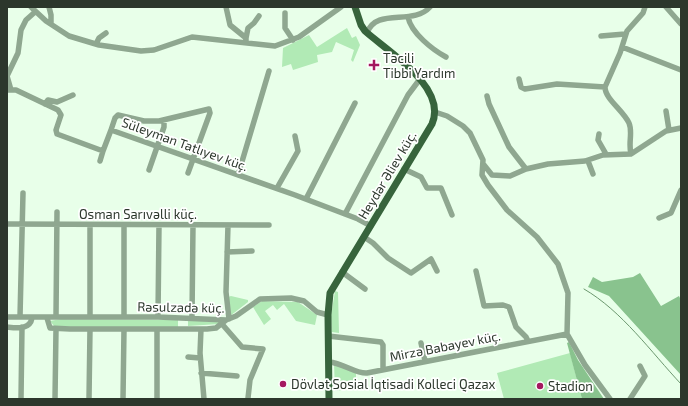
<svg xmlns="http://www.w3.org/2000/svg" width="688" height="406" font-family="'Exo 2',sans-serif">
  <style>
    .green { fill: #b1eab5 }
    .forest { fill: #89c38e }
    .lines { fill: none; stroke-linecap: round; stroke-linejoin: round }
    .stream { stroke: #6c986f; stroke-width: 1 }
    .minor { stroke: #8fa790; stroke-width: 5.5 }
    .major { stroke: #37643c; stroke-width: 7 }
    .poi-dot { fill: #a4185f; stroke: #fff; stroke-width: 1.5 }
    .labels { text-anchor: middle; stroke-width: 3.5; stroke-linejoin: round; paint-order: stroke }
    .poi-label { font-size: 13px; fill: #2c372c; stroke: #fff; text-anchor: start }
    .street-label { font-size: 13px; fill: #2c372c; stroke: #fff }
  </style>
  <rect width="100%" height="100%" fill="#e8ffe9"/>
  <!-- green -->
  <path class="green" d="M347,28L352,38L356,36L360,45L353,62L351,60L354,50L336,42L332,52L317,55L318,62L293,70L291,64L282,67L283,48L309,35L317,47Z
    M335,291L338,292L339,333L332,332L331,316Z
    M231,296L248,300V302L230,316L228,297Z
    M262,301L298,302L317,315L315,325L296,321L284,304L277,310L273,305L265,311L271,319L264,325L253,307Z
    M61,319L178,320V327H55L50,321Z
    M188,320L219,322V324L188,326Z
    M570,353L582,399H504L497,373Z
    M334,364L356,373V388L335,391Z"/>
  <!-- forest -->
  <path class="forest" d="M640,273L661,306L679,296L681,300V375L609,296L588,287L593,277L602,282L633,277Z
    M569,342L578,360L604,399H582L567,343Z"/>
  <g class="lines">
    <!-- stream -->
    <path class="stream" d="M584,289C622,311 651,352 681,384"/>
    <!-- minor -->
    <path class="minor" d="M31,7L46,21L69,36L99,45L141,51L154,50L192,37L275,46L299,37L341,7
      M49,7L51,15V24
      M226,7L230,25L246,38V42
      M666,7L681,24
      M285,13V28L293,40
      M408,17C411,33 433,50 446,57
      M367,33C376,7 413,26 430,7
      M601,36L625,34
      M246,38L248,28L254,23L259,16
      M96,44L99,38L106,33
      M622,47L681,70
      M519,79L521,87L525,89L557,84L605,87
      M7,90H16L58,110L61,115L56,130L57,134L103,151L111,130L295,195L358,219L371,226
      M11,90L7,76L18,53L21,30L26,20L35,12
      M487,96L489,104L509,147L526,169
      M45,104L48,100L57,102L73,95
      M666,111L669,130
      M435,112L447,116L463,126L470,133L483,160L482,175L488,185L507,210L537,237L558,264L568,293L567,334L585,365L610,399
      M111,130L115,118L118,115L144,121H159L209,109L210,113L188,173
      M599,134L598,140L606,154
      M631,154C628,143 633,132 629,123C623,110 605,99 605,87L620,53L627,31L643,13L645,7
      M100,161L103,151
      M588,161L593,174
      M484,165L492,175L510,176L526,169L548,164L585,161L603,155L631,154L666,131L681,128
      M404,169L421,177L427,188H441L452,215
      M149,170L164,127V121
      M238,175L269,71
      M277,188L298,151L295,136
      M306,199L355,103
      M345,214L408,95L420,79
      M659,218L671,213L681,190
      M7,224L269,225
      M228,225L226,292L229,319
      M364,237L373,243L388,258L411,273L431,259L437,271
      M227,252L252,251
      M476,271L484,306L503,305L509,307L516,327L526,337L528,341
      M342,272L365,289
      M90,316V225
      M7,317H158L226,320L236,316L260,299L291,298L304,301L317,312L328,315
      M20,317L23,193
      M56,317L57,212
      M124,317V225
      M158,317L159,225
      M47,318L50,328L70,329H207L216,328L226,320
      M192,318L193,225
      M222,324L242,347L263,349L250,380L248,398
      M7,327C17,328 30,330 32,318
      M201,329L200,353L204,399
      M328,336L381,342L383,345V369
      M421,343L425,361
      M188,357L200,358
      M329,362C343,363 356,374 367,373L567,334
      M201,373L237,376
      M21,399L22,327
      M55,399L56,329
      M89,399L90,329
      M123,399L124,329
      M157,399V329
      M630,399L645,376L640,366"/>
    <!-- major -->
    <path class="major" d="M329,399L328,315L330,293L432,124C448,87 387,51 365,31L361,25L355,7"/>
  </g>
  <!-- markers -->
  <g class="poi-dot">
    <path d="M372 59h4v4h4v4h-4v4h-4v-4h-4v-4h4z"/>
    <circle cx="283" cy="384" r="4"/>
    <circle cx="540" cy="386" r="4"/>
  </g>
  <g class="labels">
    <!-- poi labels -->
    <g class="poi-label">
      <text x="383" y="63">Təcili<tspan x="383" dy="15">Tibbi Yardım</tspan></text>
      <text x="291" y="389">Dövlət Sosial İqtisadi Kolleci Qazax</text>
      <text x="548" y="391">Stadion</text>
    </g>
    <!-- street labels -->
    <g class="street-label">
      <text transform="translate(185 144) rotate(20)" y="5">Süleyman Tatlıyev küç.</text>
      <text transform="translate(387 175) rotate(-59)" y="5">Heydər Əliev küç.</text>
      <text x="138" y="219">Osman Sarıvəlli küç.</text>
      <text transform="translate(181 307) rotate(1)" y="5">Rəsulzadə küç.</text>
      <text transform="translate(445 346) rotate(-11)" y="5">Mirzə Babayev küç.</text>
    </g>
  </g>
  <!-- border -->
  <rect width="688" height="406" fill="none" stroke="#2c372c" stroke-width="16"/>
</svg>
